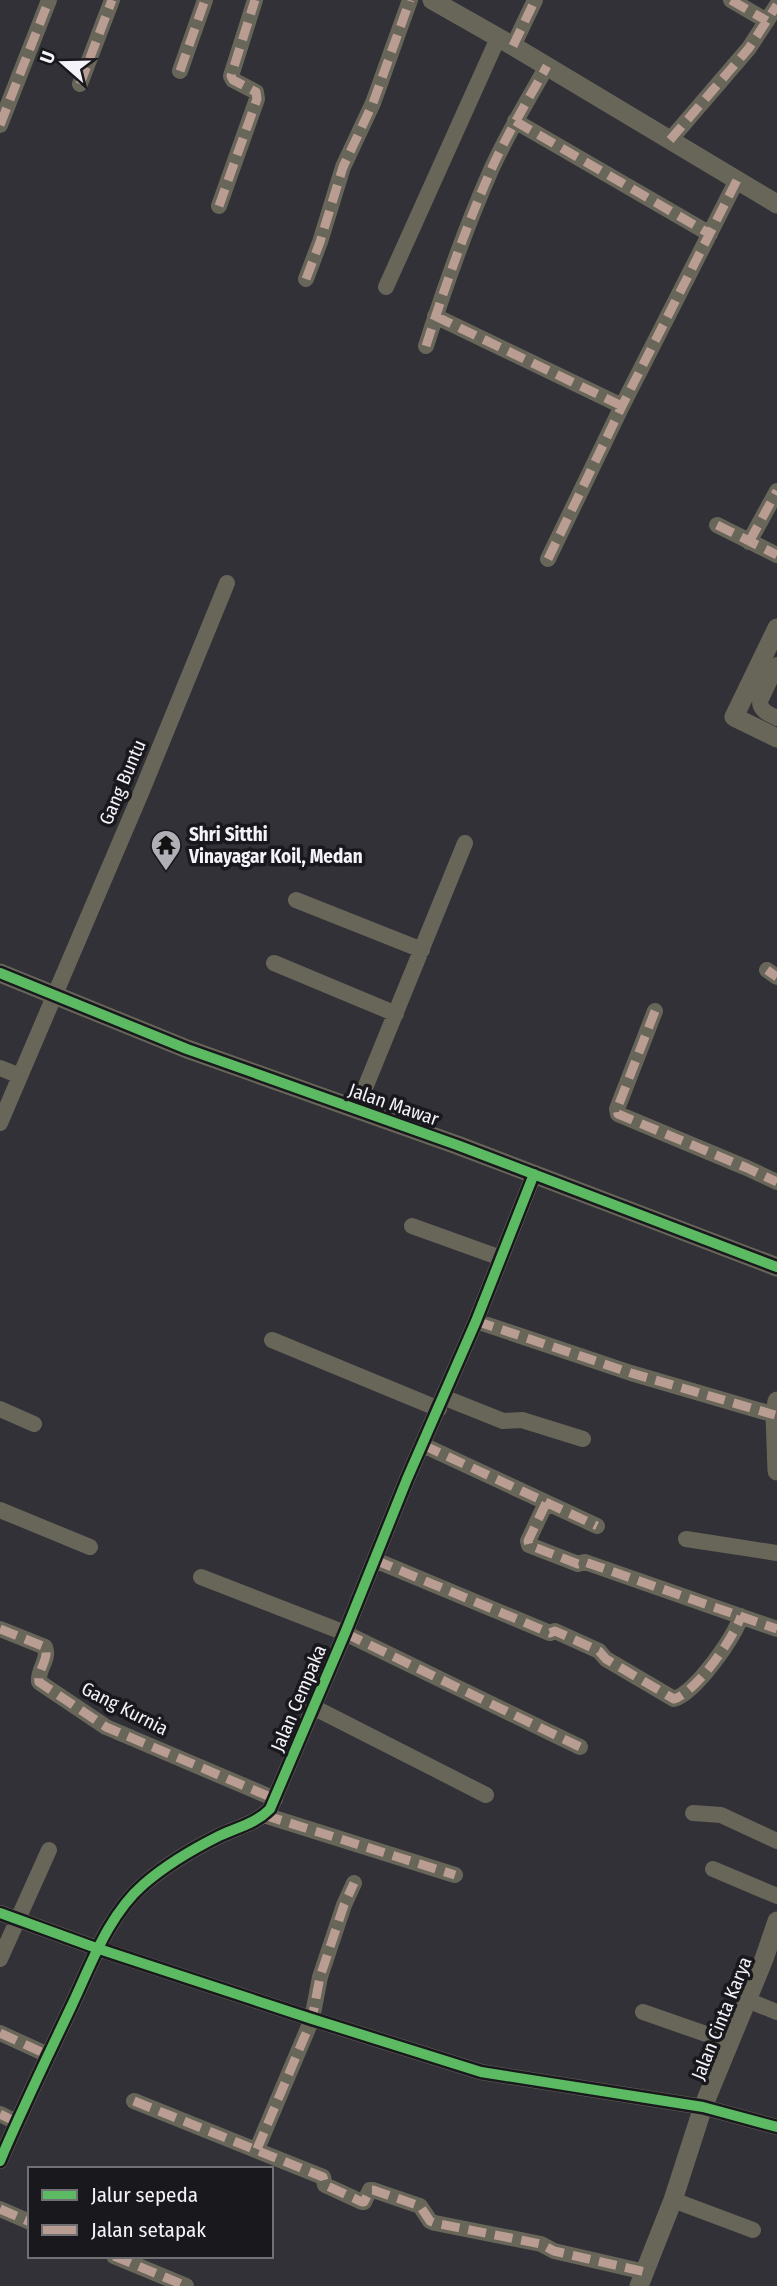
<svg xmlns="http://www.w3.org/2000/svg" width="777" height="2286" font-family="'Fira Sans Condensed',sans-serif">
  <style>
    .lines { fill: none; stroke-linecap: round; stroke-linejoin: round }
    .minor { stroke: #686559; stroke-width: 16 }
    .tertiary { stroke: #686559; stroke-width: 19 }
    .quiet { stroke: #b99d93; stroke-width: 9; stroke-dasharray: 18 9; stroke-linecap: butt }
    .cycleway-casing { stroke: #19181d; stroke-width: 15 }
    .cycleway { stroke: #5cba63; stroke-width: 10 }
    .labels { text-anchor: middle; stroke-width: 7; stroke-linejoin: round; paint-order: stroke }
    .street-label { font-size: 19px; fill: #f5f3fa; stroke: #19181d }
    .poi-label { font-size: 19px; font-weight: bold; fill: #f5f3fa; stroke: #19181d; text-anchor: start }
  </style>
  <rect width="100%" height="100%" fill="#323137"/>
  <g class="lines">
    <!-- minor -->
    <path class="minor" d="M731,0L767,21
      M513,46L535,0
      M180,71L205,0
      M80,84L112,0
      M515,121L710,234
      M0,125L49,0
      M670,140L749,48L777,5
      M219,206L257,99L256,92L233,80L231,76L255,0
      M306,279L320,242L343,167L373,103L410,0
      M386,287L498,38
      M435,316L622,406
      M426,346C445,286 466,227 491,170C507,134 528,100 547,66
      M717,525L777,555
      M749,542L777,491
      M548,559L622,406L737,180
      M777,665L760,701C760,711 769,714 777,718
      M296,900L422,950
      M274,963L396,1014
      M767,970L777,977
      M655,1011L617,1109L618,1114L747,1168L777,1182
      M0,1068L20,1076
      M356,1110L465,843
      M0,1123L141,793L227,583
      M412,1226L501,1258
      M476,1321L631,1373L775,1415
      M272,1340L439,1409
      M443,1397L503,1421L522,1420L583,1439
      M0,1409L34,1424
      M423,1445L597,1526
      M546,1503L528,1541L529,1545L578,1564L585,1562L777,1629
      M0,1510L90,1547
      M686,1539L777,1553
      M375,1560L550,1633L555,1631L599,1651L606,1659L674,1699C696,1692 734,1638 741,1616
      M201,1577L345,1633L580,1747
      M0,1629L45,1647C50,1659 37,1670 39,1682L106,1727L275,1799
      M313,1707L486,1795
      M693,1813L721,1815L777,1841
      M264,1815L455,1875
      M713,1869L777,1896
      M0,1913L99,1949L312,2019L481,2072L703,2107L777,2127
      M0,1959L49,1850
      M747,2000L777,2012
      M643,2012L729,2042
      M0,2033L48,2055
      M134,2101L323,2177L325,2185L362,2202H364L370,2190H373L420,2206L430,2221L435,2223L541,2244L554,2251L645,2272
      M0,2114L16,2122
      M257,2149L312,2019L320,1977L344,1905L354,1883
      M0,2161C22,2109 47,2058 71,2007C91,1965 108,1915 144,1884C166,1865 193,1849 219,1836C238,1827 255,1824 270,1809L345,1633L407,1479L476,1321L534,1174
      M673,2200L753,2230
      M0,2209L30,2222
      M114,2256L186,2286"/>
    <!-- tertiary -->
    <path class="tertiary" d="M432,0L513,46L777,204
      M777,628L734,717L777,738
      M0,973L187,1049L457,1145L777,1267
      M777,1401L775,1415L777,1471
      M639,2286L673,2200L703,2107L764,1959L777,1921"/>
    <!-- quiet -->
    <path class="quiet" d="M731,0L767,21
      M513,46L535,0
      M180,71L205,0
      M80,84L112,0
      M515,121L710,234
      M0,125L49,0
      M670,140L749,48L777,5
      M219,206L257,99L256,92L233,80L231,76L255,0
      M306,279L320,242L343,167L373,103L410,0
      M435,316L622,406
      M426,346C445,286 466,227 491,170C507,134 528,100 547,66
      M717,525L777,555
      M749,542L777,491
      M548,559L622,406L737,180
      M767,970L777,977
      M655,1011L617,1109L618,1114L747,1168L777,1182
      M476,1321L631,1373L775,1415
      M423,1445L597,1526
      M546,1503L528,1541L529,1545L578,1564L585,1562L777,1629
      M375,1560L550,1633L555,1631L599,1651L606,1659L674,1699C696,1692 734,1638 741,1616
      M0,1629L45,1647C50,1659 37,1670 39,1682L106,1727L275,1799
      M345,1633L580,1747
      M264,1815L455,1875
      M0,2033L48,2055
      M134,2101L323,2177L325,2185L362,2202H364L370,2190H373L420,2206L430,2221L435,2223L541,2244L554,2251L645,2272
      M0,2114L16,2122
      M257,2149L312,2019L320,1977L344,1905L354,1883
      M0,2209L30,2222
      M114,2256L186,2286"/>
    <!-- cycleway casing -->
    <g class="cycleway-casing">
      <path id="cycleway" d="M0,973L187,1049L457,1145L777,1267
        M0,1913L99,1949L312,2019L481,2072L703,2107L777,2127
        M0,2161C22,2109 47,2058 71,2007C91,1965 108,1915 144,1884C166,1865 193,1849 219,1836C238,1827 255,1824 270,1809L345,1633L407,1479L476,1321L534,1174"/>
    </g>
    <!-- cycleway -->
    <use href="#cycleway" class="cycleway"/>
  </g>
  <!-- icons -->
  <defs>
    <g id="temple-pin" transform="scale(1.575)"><path d="M0 17L-7.5 6A9.5 9.5 0 1 1 7.5 6Z" fill="#b1afb6" stroke="#19181d"/><path d="M0-6L5-2H3V0L6.5 2.5H4V6H1.5V3h-3V6H-4V2.5H-6.5L-3 0V-2H-5Z" fill="#111"/></g>
  </defs>
  <g fill-rule="evenodd">
    <use href="#temple-pin" x="166" y="845"/>
  </g>
  <g class="labels">
    <!-- street labels -->
    <g class="street-label">
      <text transform="translate(122 782) rotate(-67)" y="7">Gang Buntu</text>
      <text transform="translate(394 1104) rotate(19)" y="7">Jalan Mawar</text>
      <text transform="translate(298 1698) rotate(-67)" y="7">Jalan Cempaka</text>
      <text transform="translate(125 1708) rotate(27)" y="7">Gang Kurnia</text>
      <text transform="translate(721 2018) rotate(-68)" y="7">Jalan Cinta Karya</text>
    </g>
    <!-- poi labels -->
    <g class="poi-label">
      <text x="189" y="841">Shri Sitthi<tspan x="189" dy="22">Vinayagar Koil, Medan</tspan></text>
    </g>
  </g>
  <!-- legend -->
  <rect x="28" y="2167" width="245" height="91" fill="#19181d" stroke="#717075" stroke-width="2"/>
  <rect x="42" y="2190" width="35" height="10" fill="#5cba63" stroke="#717075" stroke-width="2"/>
  <text x="91" y="2202" font-size="21" fill="#f5f3fa">Jalur sepeda</text>
  <rect x="42" y="2225" width="35" height="10" fill="#b99d93" stroke="#717075" stroke-width="2"/>
  <text x="91" y="2237" font-size="21" fill="#f5f3fa">Jalan setapak</text>
  <!-- north arrow -->
  <g transform="translate(63 63) rotate(290)" stroke="#19181d" stroke-width="5" paint-order="stroke">
  <path d="M0-5L12 26L0 18L-12 26Z" fill="#f5f3fa"/>
  <text y="-10" font-size="19" font-weight="bold" text-anchor="middle" fill="#f5f3fa">U</text>
  </g>
</svg>
